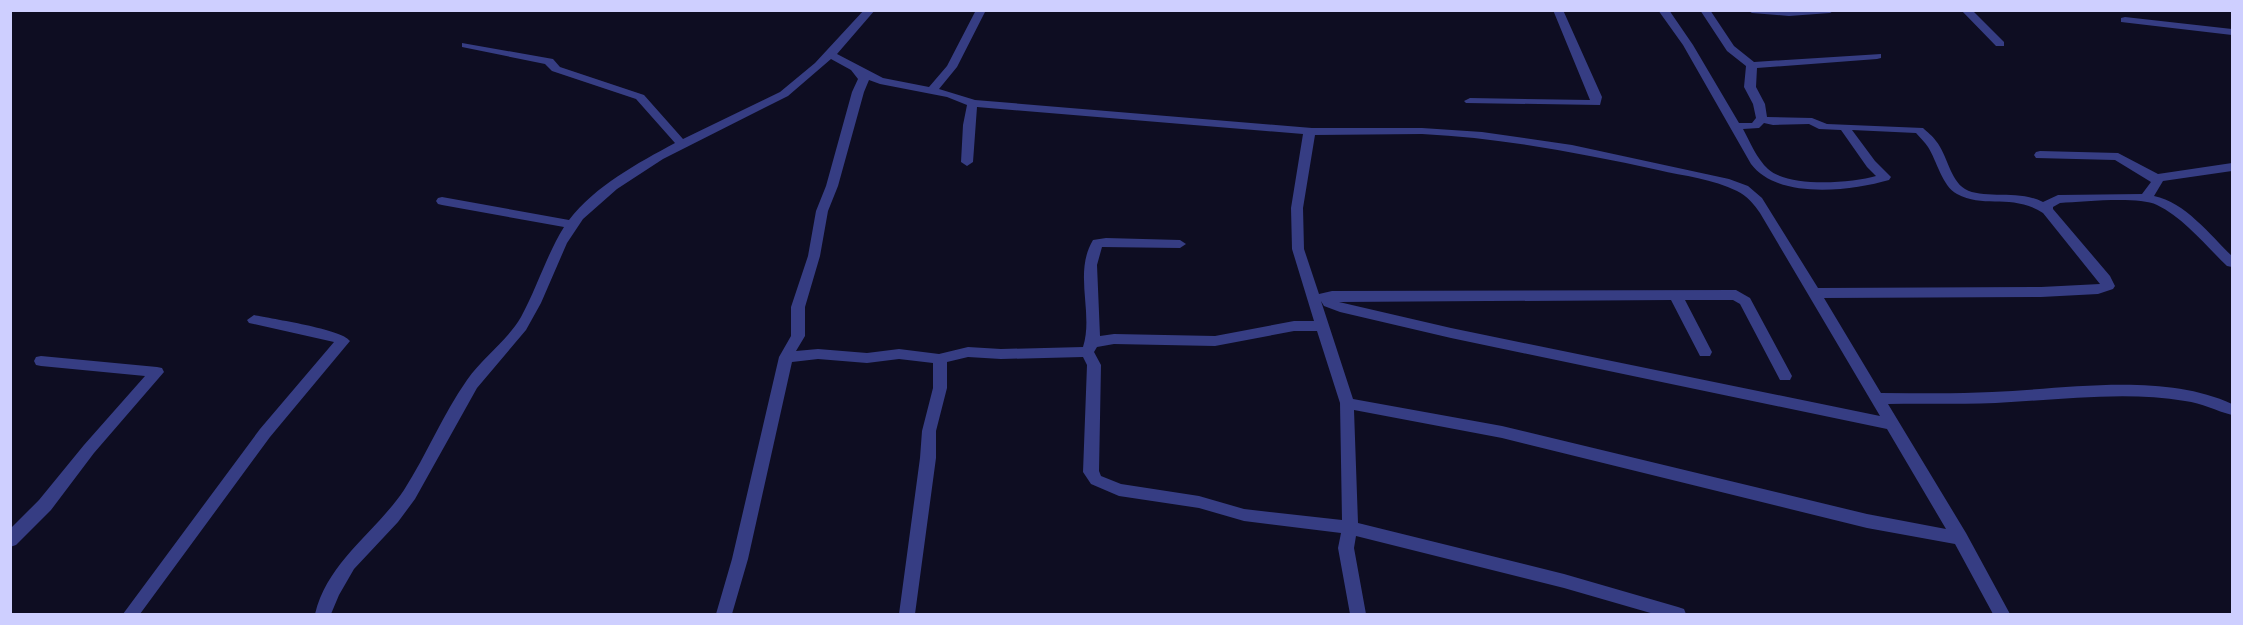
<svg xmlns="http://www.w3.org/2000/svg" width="2243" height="625" font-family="'PT Sans',sans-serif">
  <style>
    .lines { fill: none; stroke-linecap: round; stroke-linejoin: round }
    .street { fill: #363d83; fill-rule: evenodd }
  </style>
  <rect width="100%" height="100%" fill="#0e0d22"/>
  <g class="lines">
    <!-- street -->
    <path class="street" d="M864,10H875L837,54L883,78L929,87L947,66L976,10H986L957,67L939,89L975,100L1312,128H1422L1482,132L1572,145L1729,179L1748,186L1762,198L1818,288L2041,287L2100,284L2043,213C2012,193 1985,209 1957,194C1942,186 1937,161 1928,147C1925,142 1920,138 1916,133L1852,130L1875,161L1891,177L1889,180C1851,191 1778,200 1751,164L1683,45L1658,10H1669L1693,45L1739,123H1752L1756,118L1753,104L1744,87L1746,66L1727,51L1700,10H1710L1734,46L1754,62L1881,54V58L1877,59L1757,68L1756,87L1765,104L1767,117L1812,118L1827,124L1923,128C1927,132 1933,136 1936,141C1947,154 1950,180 1965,189C1984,200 2018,189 2043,202L2058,195L2142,194L2151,182L2115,160L2036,158L2034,155L2036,152L2040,151L2118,153L2158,174L2232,163V171L2163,181L2154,196C2185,202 2210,235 2232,256V267L2227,266C2206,246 2184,218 2157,205C2137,196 2084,202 2060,203L2053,207V209L2110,276L2115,286L2113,289L2098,294L2041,297L1824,298L1881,393C1918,393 1955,394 1992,392C2067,389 2163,372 2232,404V415C2216,411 2202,403 2185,401C2128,391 2068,399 2011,402C1970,405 1929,403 1888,404L1966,533L2010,614H1993L1955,544L1867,528L1502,438L1354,410L1358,523L1564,574L1678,607L1684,609L1686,614H1654L1564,588L1356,536L1354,548L1366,614H1350L1338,548L1341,533L1244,521L1199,508L1119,496L1091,484L1083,472L1087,365L1083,357L1001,359L968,357L947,362V388L936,431V458L915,614H899L920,458L922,431L933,388V363L899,359L867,363L818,359L792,362L748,559L732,614H716L732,559L779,357L791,336V307L808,256L816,211L826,186L852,92L858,79L851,70L831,59L788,96L663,159L617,189L583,219L567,243L541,303L526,330L477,388L415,499L398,522L354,569L339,595L331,614H315C328,561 375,533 404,490C427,454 443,414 467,380C483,357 507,341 521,317C537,288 546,256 564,227L442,205L438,204L436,201L438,198L442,197L569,220C595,186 638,163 675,143L636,99L552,71L545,64L462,47V43L553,59L560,67L644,95L683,139L780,92L815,63ZM869,80L880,84L947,97L967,105L963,125L961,162L967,166L973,162L977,107L1303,134L1291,208L1292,249L1314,321H1294L1215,336L1114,334L1100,336L1097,265L1102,247L1180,248L1186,244L1180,240L1106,238L1093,240C1073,273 1094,313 1083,347L1001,349L968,347L939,354L899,349L867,353L818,349L796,351L805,336V307L820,256L828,211L838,186L864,92ZM1764,123L1773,125L1809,124L1819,129L1841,130L1867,167L1876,176C1851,183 1789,188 1768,169C1757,159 1750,142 1743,129L1759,128ZM1422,134C1502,138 1580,153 1658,170C1684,176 1713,179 1737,191C1747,196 1754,204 1760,213L1880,416L1451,328L1339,302L1671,300L1700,356H1710L1712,352L1685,300H1733L1740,304L1780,380H1790L1792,376L1750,298L1736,290L1332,291L1319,294L1304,249L1303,208L1315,135ZM1321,301L1324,306L1340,312L1451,338L1887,429L1946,529L1867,514L1502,426L1353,399ZM1294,331H1317L1340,403L1342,520L1244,509L1199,496L1121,484L1101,476L1099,471L1101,365L1094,352L1097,347L1114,344L1215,346Z
      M1553,10H1563L1602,97L1600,105L1466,103L1464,101L1470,98L1590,100Z
      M1747,10H1835L1830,13L1789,16L1752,13Z
      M1961,10H1972L2004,42V46H1996Z
      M2125,17L2232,29V35L2121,22V18Z
      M254,315C272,319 342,329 350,341L270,437L140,614H123L260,429L334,342L249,323L247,320Z
      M41,356L157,367L162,368L164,372L94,453L51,510L16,545L10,547V529L39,500L84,445L145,376L41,366L36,365L34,361L36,357Z"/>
  </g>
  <!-- border -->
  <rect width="2243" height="625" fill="none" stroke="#cecfff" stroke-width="24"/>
</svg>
